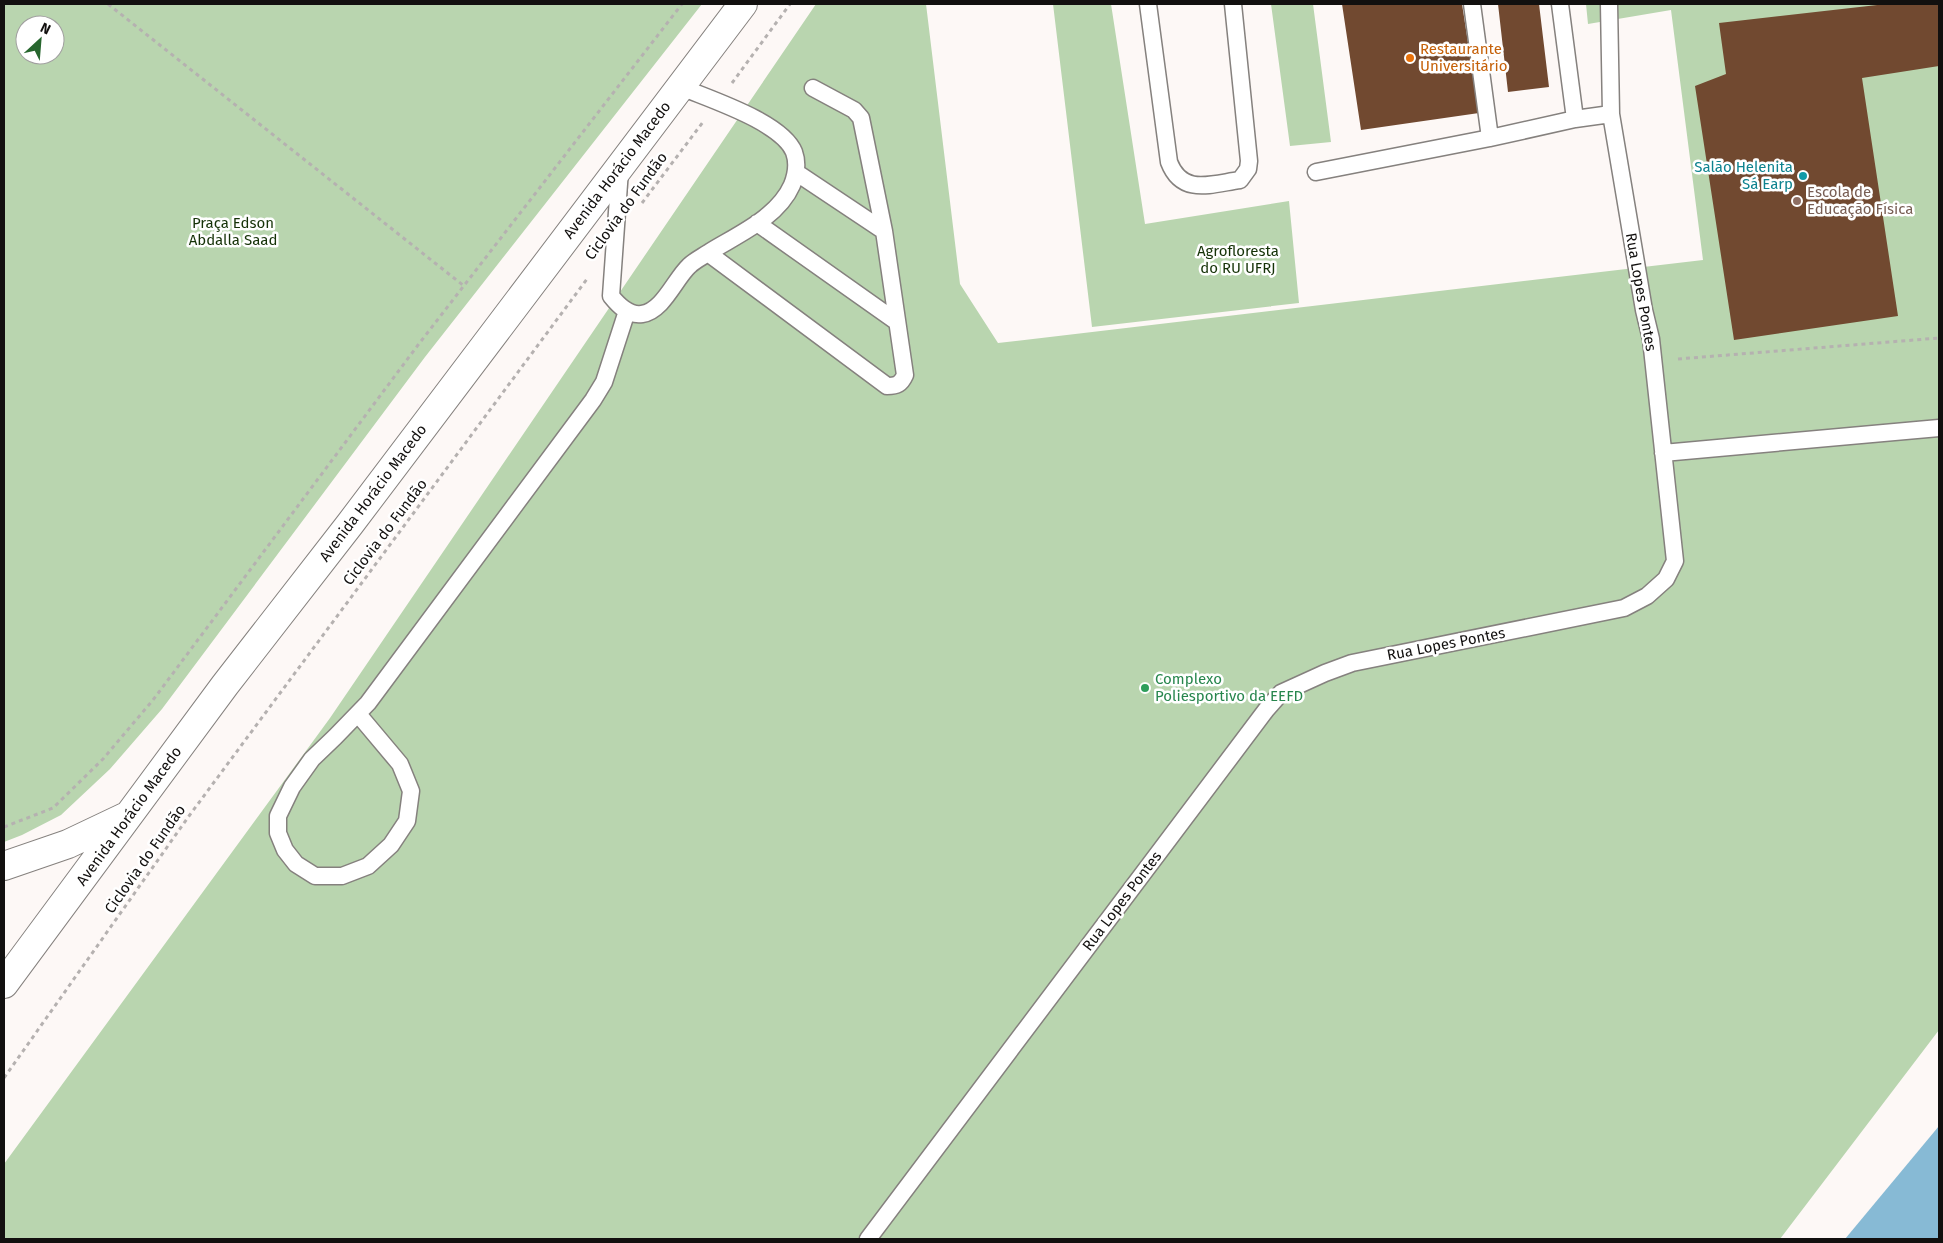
<svg xmlns="http://www.w3.org/2000/svg" width="1943" height="1243" font-family="'Fira Sans',sans-serif">
  <style>
    .green { fill: #b9d5af; fill-rule: evenodd }
    .water { fill: #87bad5 }
    .building { fill: #714930 }
    .lines { fill: none; stroke-linecap: round; stroke-linejoin: round }
    .lane-casing { stroke: #85817e; stroke-width: 19 }
    .secondary-casing { stroke: #85817e; stroke-width: 30 }
    .path { stroke: #b5b1b0; stroke-width: 3; stroke-dasharray: 4 4; stroke-linecap: butt }
    .lane { stroke: #fff; stroke-width: 16 }
    .secondary { stroke: #fff; stroke-width: 28 }
    .food-dot { fill: #e8710a; stroke: #fff; stroke-width: 2 }
    .culture-dot { fill: #0f9aa8; stroke: #fff; stroke-width: 2 }
    .education-dot { fill: #8d6e63; stroke: #fff; stroke-width: 2 }
    .leisure-dot { fill: #2e9e5b; stroke: #fff; stroke-width: 2 }
    .labels { text-anchor: middle; stroke-width: 5; stroke-linejoin: round; paint-order: stroke }
    .food-label { font-size: 15px; fill: #c56008; stroke: #fff; text-anchor: start }
    .culture-label { font-size: 15px; fill: #0d838f; stroke: #fff; text-anchor: end }
    .street-label { font-size: 15px; fill: #12100f; stroke: #fff }
    .education-label { font-size: 15px; fill: #785e54; stroke: #fff; text-anchor: start }
    .park-label { font-size: 15px; fill: #153207; stroke: #fff }
    .leisure-label { font-size: 15px; fill: #27864d; stroke: #fff; text-anchor: start }
  </style>
  <rect width="100%" height="100%" fill="#fdf8f6"/>
  <!-- green -->
  <path class="green" d="M4,4H702L425,357L162,709L110,769L61,815L22,835L4,842ZM25,25H55V55H25Z
    M816,4H926L960,284L998,343L1703,260L1671,10L1588,24L1586,4H1939V1030L1780,1239H4V1164L330,718Z
    M1053,4H1111L1145,224L1289,201L1299,303L1092,327Z
    M1271,4H1313L1331,142L1290,146Z"/>
  <!-- water -->
  <path class="water" d="M1939,1126V1239H1845Z"/>
  <!-- building -->
  <path class="building" d="M1342,4H1462L1479,113L1361,130Z
    M1498,4H1539L1549,87L1508,92Z
    M1886,4H1939V66L1862,78L1898,316L1734,340L1695,86L1726,74L1719,23Z"/>
  <g class="lines">
    <!-- lane casing -->
    <g class="lane-casing">
      <path id="lane" d="M1148,4L1169,162C1182,196 1211,184 1240,180L1248,169L1249,161L1233,4
        M1472,4L1490,138
        M1560,4L1575,119
        M620,170L611,296C619,306 629,316 642,314C663,311 675,279 689,266C695,260 704,256 711,251C739,234 778,217 792,185C796,175 798,163 794,152C782,122 709,99 681,87
        M1316,172L1490,138L1575,119L1611,114
        M797,173L884,231
        M757,223L897,322
        M708,253L887,386C897,386 901,384 905,375L884,231L861,118L854,110L813,88
        M1663,453L1939,428
        M358,714L400,764L411,791L407,821L391,845L368,866L342,876H315L296,864L285,850L278,833V816L292,787L312,759L335,737L368,703L593,400L604,382L627,311
        M868,1239L1266,710L1281,693L1325,673L1352,663L1624,608L1647,596L1666,579L1675,561L1651,339L1644,310L1611,114L1609,4"/>
    </g>
    <!-- secondary casing -->
    <g class="secondary-casing">
      <path id="secondary" d="M4,866L68,844L127,816
        M4,984L225,685L350,524L743,4"/>
    </g>
    <!-- path -->
    <path class="path" d="M108,4L464,286
      M732,83L790,4
      M642,203L703,122
      M1678,359L1939,338
      M4,827L53,808L103,759L153,700L418,345L682,4
      M4,1078L189,816L587,279"/>
    <!-- lane -->
    <use href="#lane" class="lane"/>
    <!-- secondary -->
    <use href="#secondary" class="secondary"/>
  </g>
  <!-- markers -->
  <circle class="food-dot" cx="1410" cy="58" r="5"/>
  <circle class="culture-dot" cx="1803" cy="176" r="5"/>
  <circle class="education-dot" cx="1797" cy="201" r="5"/>
  <circle class="leisure-dot" cx="1145" cy="688" r="5"/>
  <g class="labels">
    <!-- food labels -->
    <g class="food-label">
      <text x="1420" y="54">Restaurante<tspan x="1420" dy="17">Universitário</tspan></text>
    </g>
    <!-- culture labels -->
    <g class="culture-label">
      <text x="1793" y="172">Salão Helenita<tspan x="1793" dy="17">Sá Earp</tspan></text>
    </g>
    <!-- street labels -->
    <g class="street-label">
      <text transform="translate(617 170) rotate(-53)" y="5">Avenida Horácio Macedo</text>
      <text transform="translate(626 206) rotate(-54)" y="5">Ciclovia do Fundão</text>
      <text transform="translate(1641 292) rotate(80)" y="5">Rua Lopes Pontes</text>
      <text transform="translate(373 493) rotate(-53)" y="5">Avenida Horácio Macedo</text>
      <text transform="translate(385 532) rotate(-53)" y="5">Ciclovia do Fundão</text>
      <text transform="translate(1446 644) rotate(-11)" y="5">Rua Lopes Pontes</text>
      <text transform="translate(129 816) rotate(-54)" y="5">Avenida Horácio Macedo</text>
      <text transform="translate(145 859) rotate(-55)" y="5">Ciclovia do Fundão</text>
      <text transform="translate(1122 901) rotate(-53)" y="5">Rua Lopes Pontes</text>
    </g>
    <!-- education labels -->
    <g class="education-label">
      <text x="1807" y="197">Escola de<tspan x="1807" dy="17">Educação Física</tspan></text>
    </g>
    <!-- park labels -->
    <g class="park-label">
      <text x="233" y="228">Praça Edson<tspan x="233" dy="17">Abdalla Saad</tspan></text>
      <text x="1238" y="256">Agrofloresta<tspan x="1238" dy="17">do RU UFRJ</tspan></text>
    </g>
    <!-- leisure labels -->
    <g class="leisure-label">
      <text x="1155" y="684">Complexo<tspan x="1155" dy="17">Poliesportivo da EEFD</tspan></text>
    </g>
  </g>
  <!-- border -->
  <rect width="1943" height="1243" fill="none" stroke="#12100f" stroke-width="10"/>
  <!-- north arrow -->
  <g transform="translate(40 40) rotate(26)"><circle r="24" fill="#ffffff" stroke="#a09f9f"/>
  <path d="M0-4L9 19L0 12L-9 19Z" fill="#27662e"/>
  <text y="-8" font-size="14" font-weight="bold" text-anchor="middle" fill="#12100f">N</text>
  </g>
</svg>
